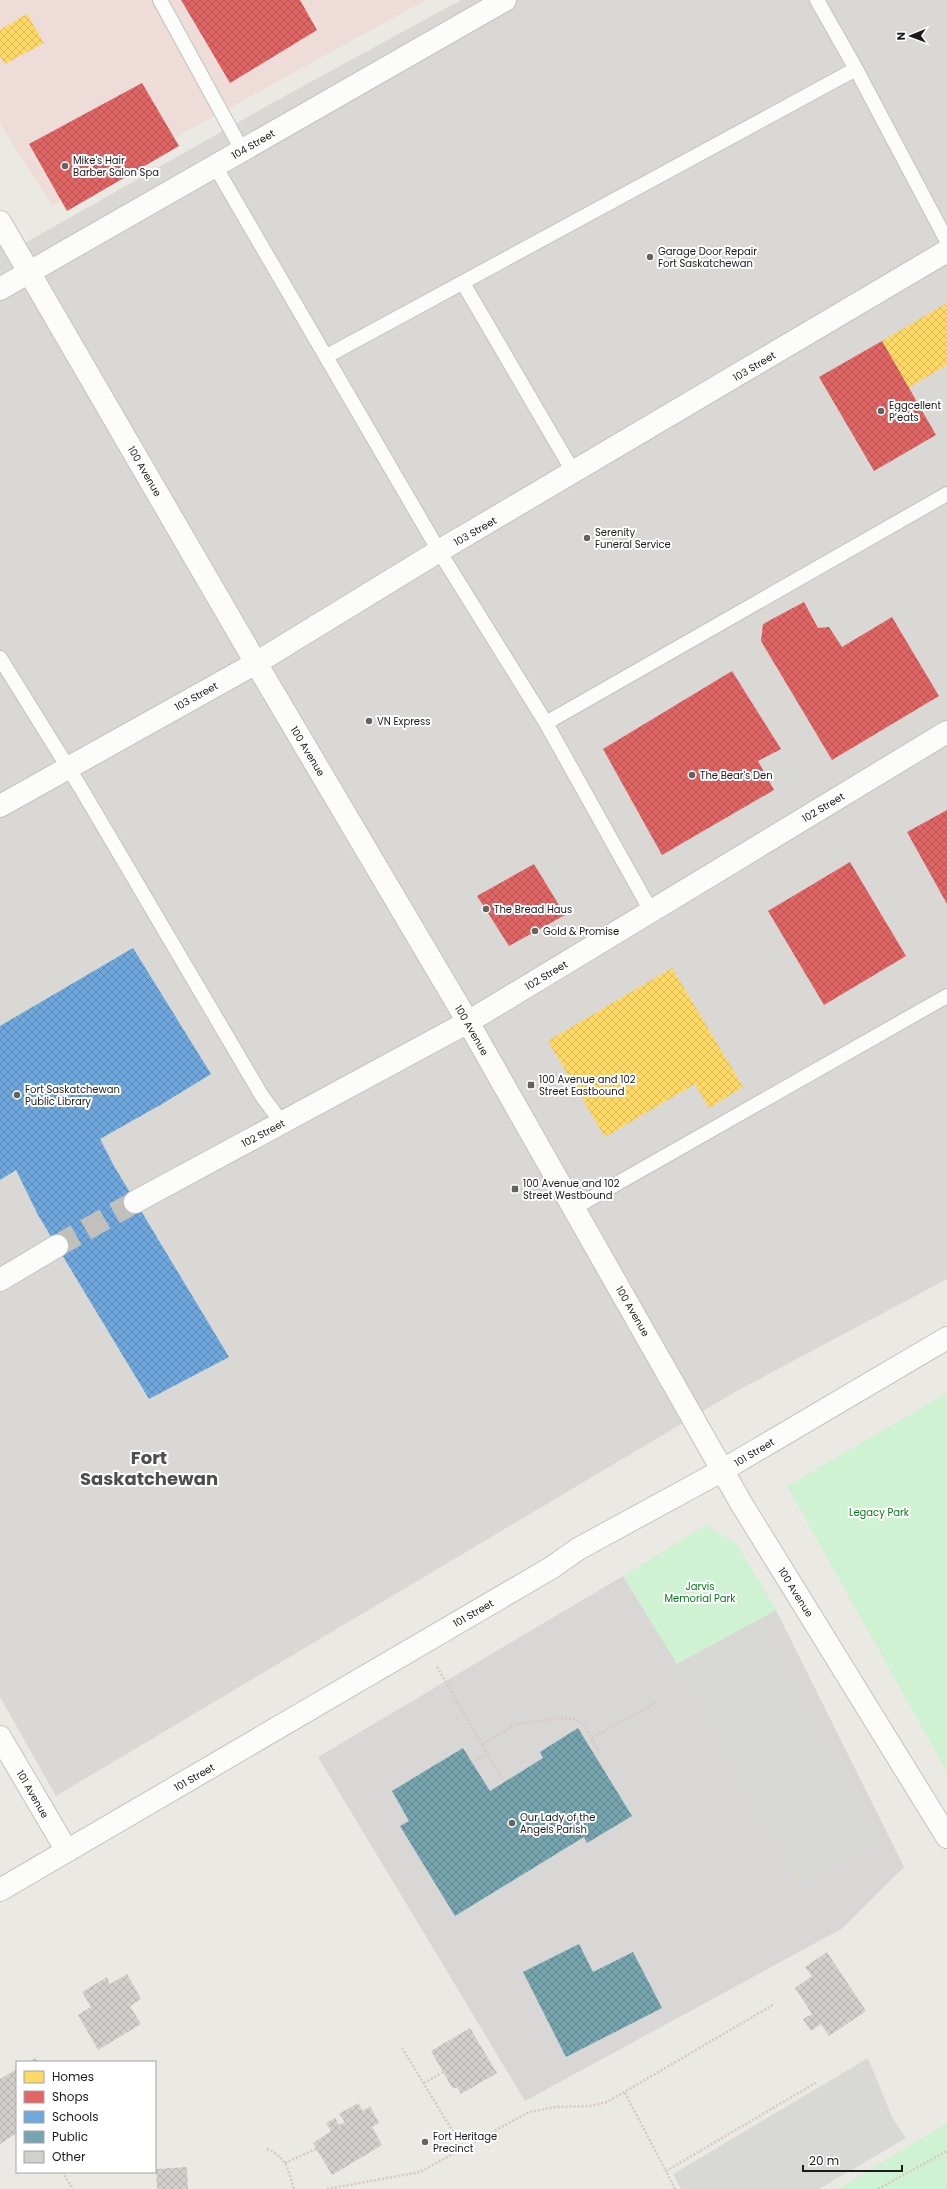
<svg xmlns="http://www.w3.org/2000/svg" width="947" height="2189" font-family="Poppins,sans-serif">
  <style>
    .residential { fill: #d9d8d5 }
    .commercial { fill: #eddcd7 }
    .religious { fill: #d8d7d5 }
    .park { fill: #cff2d2 }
    .parking { fill: #d8d8d5 }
    .homes { fill: url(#homes-cross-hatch) }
    .shops { fill: url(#shops-cross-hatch) }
    .schools { fill: url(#schools-cross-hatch) }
    .public { fill: url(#public-cross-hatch) }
    .building { fill: url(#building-cross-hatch) }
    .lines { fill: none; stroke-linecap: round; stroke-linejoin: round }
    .minor-tunnel { stroke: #c1c0bb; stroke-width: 22; stroke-dasharray: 22 11; stroke-linecap: butt }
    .service-casing { stroke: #c2c2bf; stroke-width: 16 }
    .minor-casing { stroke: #c2c2bf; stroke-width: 24 }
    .tertiary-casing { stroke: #c2c2bf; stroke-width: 24 }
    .path { stroke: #d6c8c3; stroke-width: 2.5; stroke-dasharray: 2 2; stroke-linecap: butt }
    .service { stroke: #fcfcfb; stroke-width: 14 }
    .minor { stroke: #fcfcfb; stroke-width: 22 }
    .tertiary { stroke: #fcfcfb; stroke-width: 22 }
    .poi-dot { fill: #636361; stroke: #fff; stroke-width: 1.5 }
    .labels { text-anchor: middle; stroke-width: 4; stroke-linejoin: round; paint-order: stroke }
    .street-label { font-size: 10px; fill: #1b1b1b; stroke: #fff }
    .poi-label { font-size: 10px; fill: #1b1b1b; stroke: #fff; text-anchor: start }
    .park-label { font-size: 10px; fill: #08791c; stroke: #fff }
    .town-label { font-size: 18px; font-weight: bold; fill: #4e4e4e; stroke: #fff }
  </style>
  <defs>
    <pattern id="homes-cross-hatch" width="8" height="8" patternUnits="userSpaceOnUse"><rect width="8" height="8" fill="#ffd966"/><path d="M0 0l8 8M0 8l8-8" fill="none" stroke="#daba58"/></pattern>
    <pattern id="shops-cross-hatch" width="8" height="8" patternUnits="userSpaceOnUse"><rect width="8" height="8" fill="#e06666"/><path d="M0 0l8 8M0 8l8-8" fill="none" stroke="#b55353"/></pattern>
    <pattern id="schools-cross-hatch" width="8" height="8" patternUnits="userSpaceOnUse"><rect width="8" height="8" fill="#6fa8dc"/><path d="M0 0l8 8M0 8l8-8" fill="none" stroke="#5a88b2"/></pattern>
    <pattern id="public-cross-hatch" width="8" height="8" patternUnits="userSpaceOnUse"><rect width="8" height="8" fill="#76a5af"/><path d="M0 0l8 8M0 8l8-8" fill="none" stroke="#60868e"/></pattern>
    <pattern id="building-cross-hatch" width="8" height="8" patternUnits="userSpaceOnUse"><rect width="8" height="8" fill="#d2d0cc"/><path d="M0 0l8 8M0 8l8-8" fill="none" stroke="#b4b2af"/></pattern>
  </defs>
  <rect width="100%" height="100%" fill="#eae9e3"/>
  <!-- residential -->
  <path class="residential" d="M461,0H947V1279L735,1392L56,1796L0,1697V222L16,248L274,102Z"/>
  <!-- commercial -->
  <path class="commercial" d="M0,0H426L52,205L0,124Z"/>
  <!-- religious -->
  <path class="religious" d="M623,1576L677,1663L776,1610L904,1867L843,1928L525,2101L318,1757Z"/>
  <!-- park -->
  <path class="park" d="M947,1393V1772L787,1486Z
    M706,1525L736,1543L776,1610L677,1664L623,1576Z
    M947,2123V2189H838Z"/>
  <!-- parking -->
  <path class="parking" d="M763,1618L881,1843L795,1888L677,1664Z
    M868,2058L892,2117L906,2138L819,2189H681L673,2174Z"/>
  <!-- homes -->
  <path class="homes" d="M27,14L44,43L5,64L0,56V30Z
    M947,303V365L908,388L882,341Z
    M672,968L743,1087L709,1108L695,1084L605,1137L548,1041Z"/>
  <!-- shops -->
  <path class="shops" d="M181,0H300L317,30L230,83Z
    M142,83L179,146L67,211L29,144Z
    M882,341L936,435L874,471L819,377Z
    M804,602L818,628L829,627L842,647L892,617L939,696L832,760L761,641L763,624Z
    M732,671L781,749L758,761L774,790L662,855L603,749Z
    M947,810V904L907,832Z
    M850,862L906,956L824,1005L768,911Z
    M534,864L565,915L509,946L477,896Z"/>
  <!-- schools -->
  <path class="schools" d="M133,948L211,1074L162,1104L100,1139L114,1166L229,1357L149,1399L38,1215L16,1170L0,1180V1026Z"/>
  <!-- public -->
  <path class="public" d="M578,1728L632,1816L587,1843L584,1837L455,1916L400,1826L409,1821L392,1791L463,1748L490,1791L543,1758L540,1752Z
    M579,1944L593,1972L633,1952L662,2008L566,2057L523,1972Z"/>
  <!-- building -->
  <path class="building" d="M827,1952L866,2011L829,2036L821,2024L811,2031L803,2019L812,2014L795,1988L812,1976L805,1967Z
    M127,1974L141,1999L130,2006L141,2024L98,2050L78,2015L91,2007L82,1992L107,1977L110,1984Z
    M470,2028L497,2073L461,2094L457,2087L453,2089L431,2051Z
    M35,2058L38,2062H28Z
    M17,2069V2133L0,2144V2079Z
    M358,2103L363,2111L370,2106L379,2123L372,2127L382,2145L332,2175L313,2143L331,2131L326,2123L335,2118L339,2125L345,2122L339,2114Z
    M187,2167L188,2189H157L156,2169Z"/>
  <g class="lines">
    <!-- minor-tunnel -->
    <path class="minor-tunnel" d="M57,1246L135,1202"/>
    <!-- service casing -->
    <g class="service-casing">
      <path id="service" d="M160,0L242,150
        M856,69L947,241
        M215,166L439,551L546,723L651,911
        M463,283L574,473
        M327,356L856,69L817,0
        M0,658L82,790L262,1096L282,1123
        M546,723L947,494
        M574,1208L947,996"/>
    </g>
    <!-- minor casing -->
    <g class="minor-casing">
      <path id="minor" d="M0,222L256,663L468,1022L741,1503L947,1837
        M0,289L505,0
        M0,806L256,663L439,551L947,251
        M135,1202L468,1022L947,732
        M0,1280L57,1246
        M0,1737L67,1851"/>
    </g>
    <!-- tertiary casing -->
    <g class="tertiary-casing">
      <path id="tertiary" d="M0,1890L551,1568L578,1549L723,1470L947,1338"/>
    </g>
    <!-- path -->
    <path class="path" d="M437,1667L504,1782
      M592,1738L657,1702
      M483,1744L517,1724L560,1718L576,1719L584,1725L599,1752
      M472,1763L488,1753
      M402,2048L463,2148
      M424,2083L443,2072
      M625,2093L666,2171
      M267,2149C287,2158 288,2169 294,2189
      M285,2163L316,2149
      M62,2172L73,2189
      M327,2189L420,2172L529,2112L555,2107L591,2106L607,2102L773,2005
      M675,2189L666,2171L817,2082
      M878,2189L947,2151"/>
    <!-- service -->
    <use href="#service" class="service"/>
    <!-- minor -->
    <use href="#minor" class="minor"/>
    <!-- tertiary -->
    <use href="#tertiary" class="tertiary"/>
  </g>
  <!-- markers -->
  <g class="poi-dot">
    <circle cx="65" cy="166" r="4"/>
    <circle cx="650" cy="257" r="4"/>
    <circle cx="881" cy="411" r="4"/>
    <circle cx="587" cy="538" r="4"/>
    <circle cx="369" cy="721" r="4"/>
    <circle cx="692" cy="775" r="4"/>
    <circle cx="486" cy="909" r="4"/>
    <circle cx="535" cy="931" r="4"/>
    <rect x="527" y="1081" width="8" height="8" rx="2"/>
    <circle cx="17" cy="1095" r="4"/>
    <rect x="511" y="1185" width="8" height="8" rx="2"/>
    <circle cx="512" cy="1823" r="4"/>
    <circle cx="425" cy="2142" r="4"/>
  </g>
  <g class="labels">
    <!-- street labels -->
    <g class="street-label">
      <text transform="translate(253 144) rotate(-30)" y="4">104 Street</text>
      <text transform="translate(754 366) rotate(-31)" y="4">103 Street</text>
      <text transform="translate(145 471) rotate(60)" y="4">100 Avenue</text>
      <text transform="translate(475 531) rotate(-30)" y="4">103 Street</text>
      <text transform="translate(196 696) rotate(-29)" y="4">103 Street</text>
      <text transform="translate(308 751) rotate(59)" y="4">100 Avenue</text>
      <text transform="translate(823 807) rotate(-31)" y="4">102 Street</text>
      <text transform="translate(546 975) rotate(-31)" y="4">102 Street</text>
      <text transform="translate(472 1030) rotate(60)" y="4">100 Avenue</text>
      <text transform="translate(263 1133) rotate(-28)" y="4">102 Street</text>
      <text transform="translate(633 1311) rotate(60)" y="4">100 Avenue</text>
      <text transform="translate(754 1452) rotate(-31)" y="4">101 Street</text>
      <text transform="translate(796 1592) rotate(58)" y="4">100 Avenue</text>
      <text transform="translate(473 1613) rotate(-30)" y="4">101 Street</text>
      <text transform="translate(194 1777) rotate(-30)" y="4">101 Street</text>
      <text transform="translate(33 1794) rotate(60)" y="4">101 Avenue</text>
    </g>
    <!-- poi labels -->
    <g class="poi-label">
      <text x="73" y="164">Mike's Hair<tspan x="73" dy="12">Barber Salon Spa</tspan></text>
      <text x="658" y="255">Garage Door Repair<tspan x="658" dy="12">Fort Saskatchewan</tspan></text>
      <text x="889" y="409">Eggcellent<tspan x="889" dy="12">P’eats</tspan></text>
      <text x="595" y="536">Serenity<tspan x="595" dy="12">Funeral Service</tspan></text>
      <text x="377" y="725">VN Express</text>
      <text x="700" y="779">The Bear's Den</text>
      <text x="494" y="913">The Bread Haus</text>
      <text x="543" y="935">Gold &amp; Promise</text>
      <text x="539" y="1083">100 Avenue and 102<tspan x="539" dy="12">Street Eastbound</tspan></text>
      <text x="25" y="1093">Fort Saskatchewan<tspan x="25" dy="12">Public Library</tspan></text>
      <text x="523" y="1187">100 Avenue and 102<tspan x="523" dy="12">Street Westbound</tspan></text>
      <text x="520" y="1821">Our Lady of the<tspan x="520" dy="12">Angels Parish</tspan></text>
      <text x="433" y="2140">Fort Heritage<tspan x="433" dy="12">Precinct</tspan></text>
    </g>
    <!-- park labels -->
    <g class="park-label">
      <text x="879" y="1516">Legacy Park</text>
      <text x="700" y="1590">Jarvis<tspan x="700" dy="12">Memorial Park</tspan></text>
    </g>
    <!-- town labels -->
    <g class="town-label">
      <text x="149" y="1464">Fort<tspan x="149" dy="21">Saskatchewan</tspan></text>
    </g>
  </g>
  <!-- legend -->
  <rect x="16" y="2061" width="140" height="112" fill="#ffffff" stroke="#a4a4a4"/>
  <rect x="24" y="2071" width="20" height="12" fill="#ffd966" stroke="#a4a4a4"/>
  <text x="52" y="2081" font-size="12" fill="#1b1b1b">Homes</text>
  <rect x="24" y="2091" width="20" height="12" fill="#e06666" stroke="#a4a4a4"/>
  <text x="52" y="2101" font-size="12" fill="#1b1b1b">Shops</text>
  <rect x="24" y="2111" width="20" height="12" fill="#6fa8dc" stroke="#a4a4a4"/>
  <text x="52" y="2121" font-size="12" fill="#1b1b1b">Schools</text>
  <rect x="24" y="2131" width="20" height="12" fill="#76a5af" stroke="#a4a4a4"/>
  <text x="52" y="2141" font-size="12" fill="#1b1b1b">Public</text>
  <rect x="24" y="2151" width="20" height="12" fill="#d2d0cc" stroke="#a4a4a4"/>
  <text x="52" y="2161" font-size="12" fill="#1b1b1b">Other</text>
  <!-- north arrow -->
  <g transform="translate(911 36) rotate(269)" stroke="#ffffff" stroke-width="3" paint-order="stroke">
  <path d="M0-3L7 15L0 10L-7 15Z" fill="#1b1b1b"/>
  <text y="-6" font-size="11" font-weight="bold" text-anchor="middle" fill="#1b1b1b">N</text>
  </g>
  <!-- scale -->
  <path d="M803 2165v6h99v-6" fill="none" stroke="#1b1b1b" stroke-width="2"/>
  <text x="809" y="2165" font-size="12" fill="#1b1b1b" stroke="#ffffff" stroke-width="3" paint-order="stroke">20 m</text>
</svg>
